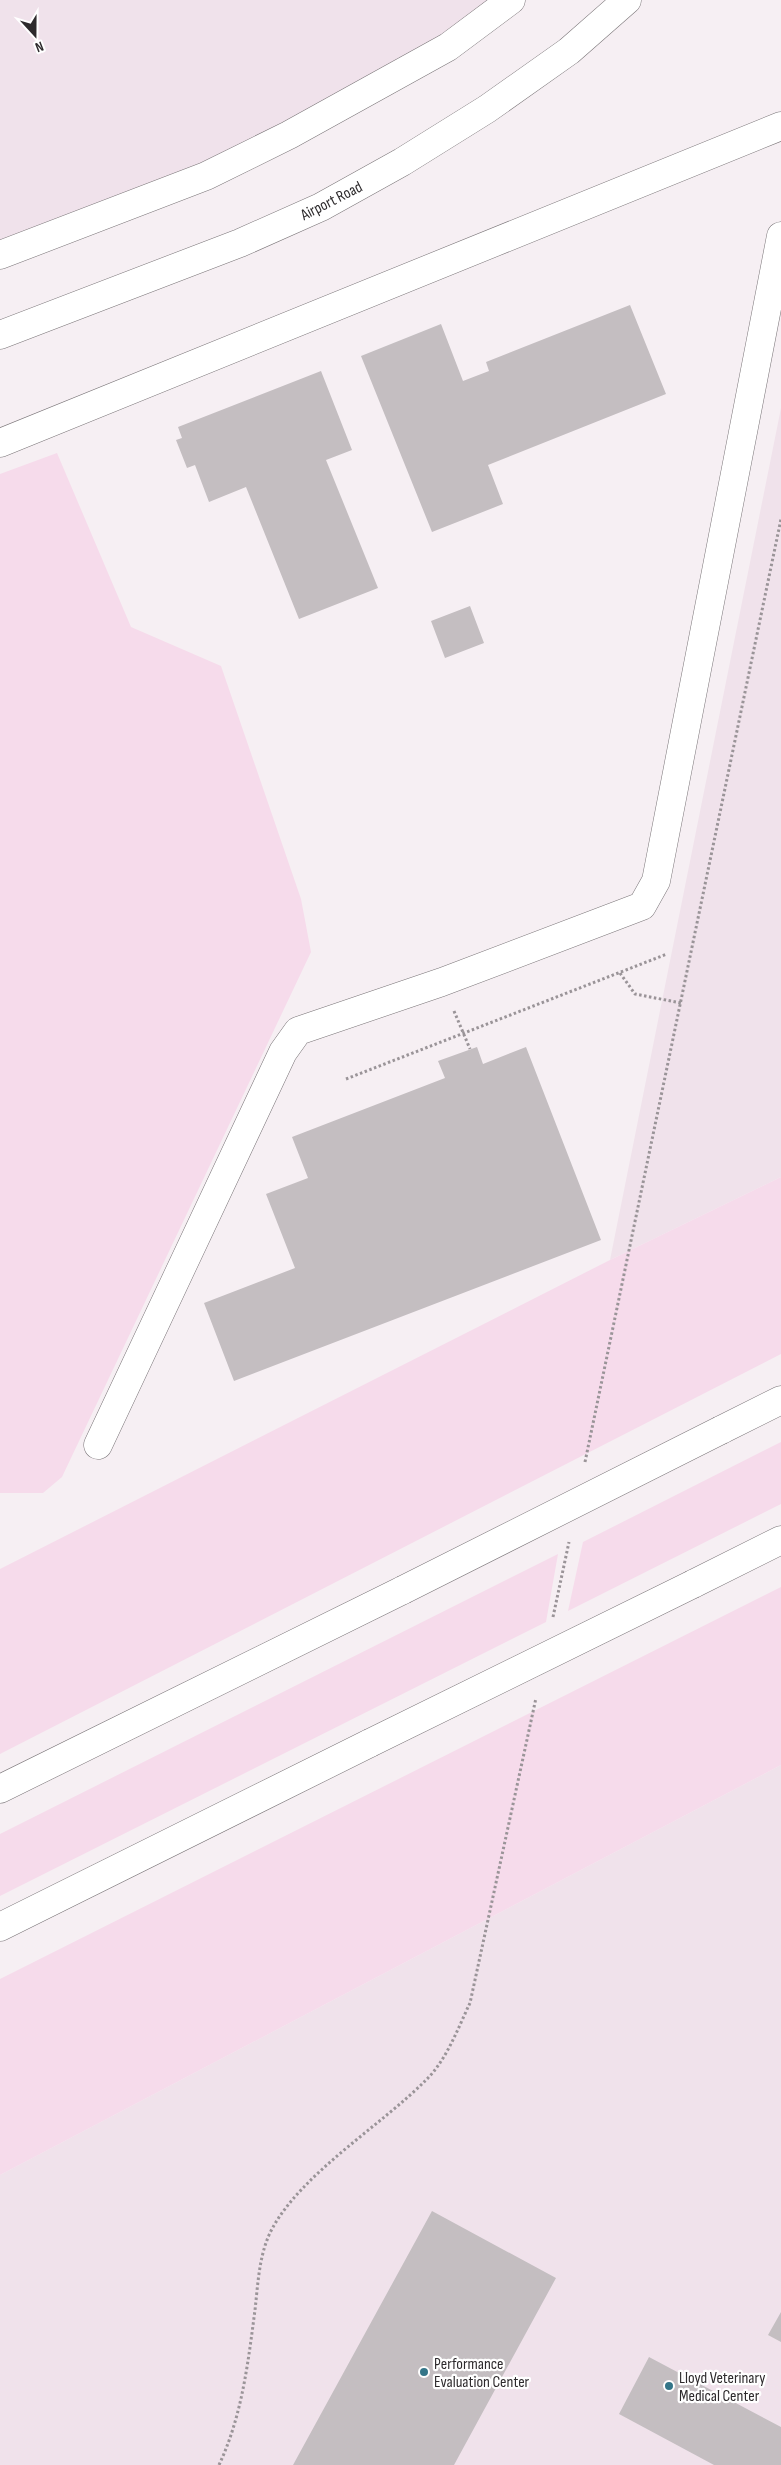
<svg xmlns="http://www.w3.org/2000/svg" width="781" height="2465" font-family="'Sofia Sans Condensed',sans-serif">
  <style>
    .built { fill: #f0e2eb }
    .green { fill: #f6dbeb }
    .building { fill: #c4bec1 }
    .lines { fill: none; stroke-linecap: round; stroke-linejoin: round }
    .minor-casing { stroke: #7a7578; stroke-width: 29 }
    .major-casing { stroke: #7a7578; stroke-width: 29 }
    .highway-casing { stroke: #7a7578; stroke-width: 29 }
    .path { stroke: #9a9498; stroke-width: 3; stroke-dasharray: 2.5 2.5; stroke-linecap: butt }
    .minor { stroke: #fff; stroke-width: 28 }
    .major { stroke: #fff; stroke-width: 28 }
    .highway { stroke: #fff; stroke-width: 28 }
    .highway-bridge-casing { stroke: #7a7578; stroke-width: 29; stroke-linecap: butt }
    .highway-bridge { stroke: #fff; stroke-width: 28 }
    .poi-dot { fill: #347588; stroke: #fff; stroke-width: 2 }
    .labels { text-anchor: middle; stroke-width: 4.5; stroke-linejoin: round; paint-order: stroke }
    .street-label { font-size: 16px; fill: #2d2a2c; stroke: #fff }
    .poi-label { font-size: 16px; fill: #2d2a2c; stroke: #fff; text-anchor: start }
  </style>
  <rect width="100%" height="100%" fill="#f6eff3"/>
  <!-- built -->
  <path class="built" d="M0,0H509L360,96L0,248Z
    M781,408V1177L610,1260Z
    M781,1765V2465H0V2175Z"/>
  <!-- green -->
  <path class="green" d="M57,453L131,627L221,666L301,899L311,952L62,1477L43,1493H0V474Z
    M781,1177V1354L0,1754V1569L610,1260Z
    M781,1442V1504L568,1611L583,1542Z
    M558,1554L546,1622L0,1896V1834Z
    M781,1587V1765L0,2175V1979Z"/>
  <!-- building -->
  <path class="building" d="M630,305L666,394L488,465L503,504L432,532L361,356L441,324L463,381L489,371L486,362Z
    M321,371L352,450L326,460L378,588L299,619L246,487L209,502L195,465L187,468L176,440L182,438L178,427Z
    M470,606L484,643L445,658L431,621Z
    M477,1047L483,1064L526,1047L601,1240L234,1381L204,1303L295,1268L266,1194L308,1178L292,1137L445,1078L438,1061Z
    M432,2211L556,2278L454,2465H293Z
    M781,2312V2342L768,2335Z
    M649,2357L781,2427V2465H714L619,2414Z"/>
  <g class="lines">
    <!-- minor casing -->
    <g class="minor-casing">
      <path id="minor" d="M0,443L781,126
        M98,1445L283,1052L298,1031L442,982L642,906L656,881L781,236"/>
    </g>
    <!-- major casing -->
    <g class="major-casing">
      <path id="major" d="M0,255L206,176L289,135L448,47L511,0
        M0,335L240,243L321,207L402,162L487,109L569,51L627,0"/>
    </g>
    <!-- highway casing -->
    <g class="highway-casing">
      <path id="highway" d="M721,1430L781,1400
        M693,1584L781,1540
        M0,1789L403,1590
        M0,1927L370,1743"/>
    </g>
    <!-- path -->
    <path class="path" d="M620,973L635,994L681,1003
      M454,1011L470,1049
      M346,1079L667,954
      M585,1462L781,519
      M553,1617L569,1542
      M219,2465C242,2416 248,2363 255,2310C258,2284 259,2253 272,2229C302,2173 382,2125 427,2079C447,2059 458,2028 470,2003L536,1698"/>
    <!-- minor -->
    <use href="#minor" class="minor"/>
    <!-- major -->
    <use href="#major" class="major"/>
    <!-- highway -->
    <use href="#highway" class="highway"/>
    <!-- highway-bridge casing -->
    <g class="highway-bridge-casing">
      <path id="highway-bridge" d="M403,1590L721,1430
        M370,1743L693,1584"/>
    </g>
    <!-- highway-bridge -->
    <use href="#highway-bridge" class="highway-bridge"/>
  </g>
  <!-- markers -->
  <g class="poi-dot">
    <circle cx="424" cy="2372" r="5"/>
    <circle cx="669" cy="2386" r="5"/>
  </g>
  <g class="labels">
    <!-- street labels -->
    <g class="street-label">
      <text transform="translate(331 200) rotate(-27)" y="6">Airport Road</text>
    </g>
    <!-- poi labels -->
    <g class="poi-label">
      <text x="434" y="2369">Performance<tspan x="434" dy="18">Evaluation Center</tspan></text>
      <text x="679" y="2383">Lloyd Veterinary<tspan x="679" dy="18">Medical Center</tspan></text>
    </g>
  </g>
  <!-- north arrow -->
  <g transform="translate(35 35) rotate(159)" stroke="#ffffff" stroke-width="4" paint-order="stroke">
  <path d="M0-4L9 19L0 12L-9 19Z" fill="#2d2a2c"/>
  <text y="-8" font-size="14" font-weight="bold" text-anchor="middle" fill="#2d2a2c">N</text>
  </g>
</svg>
